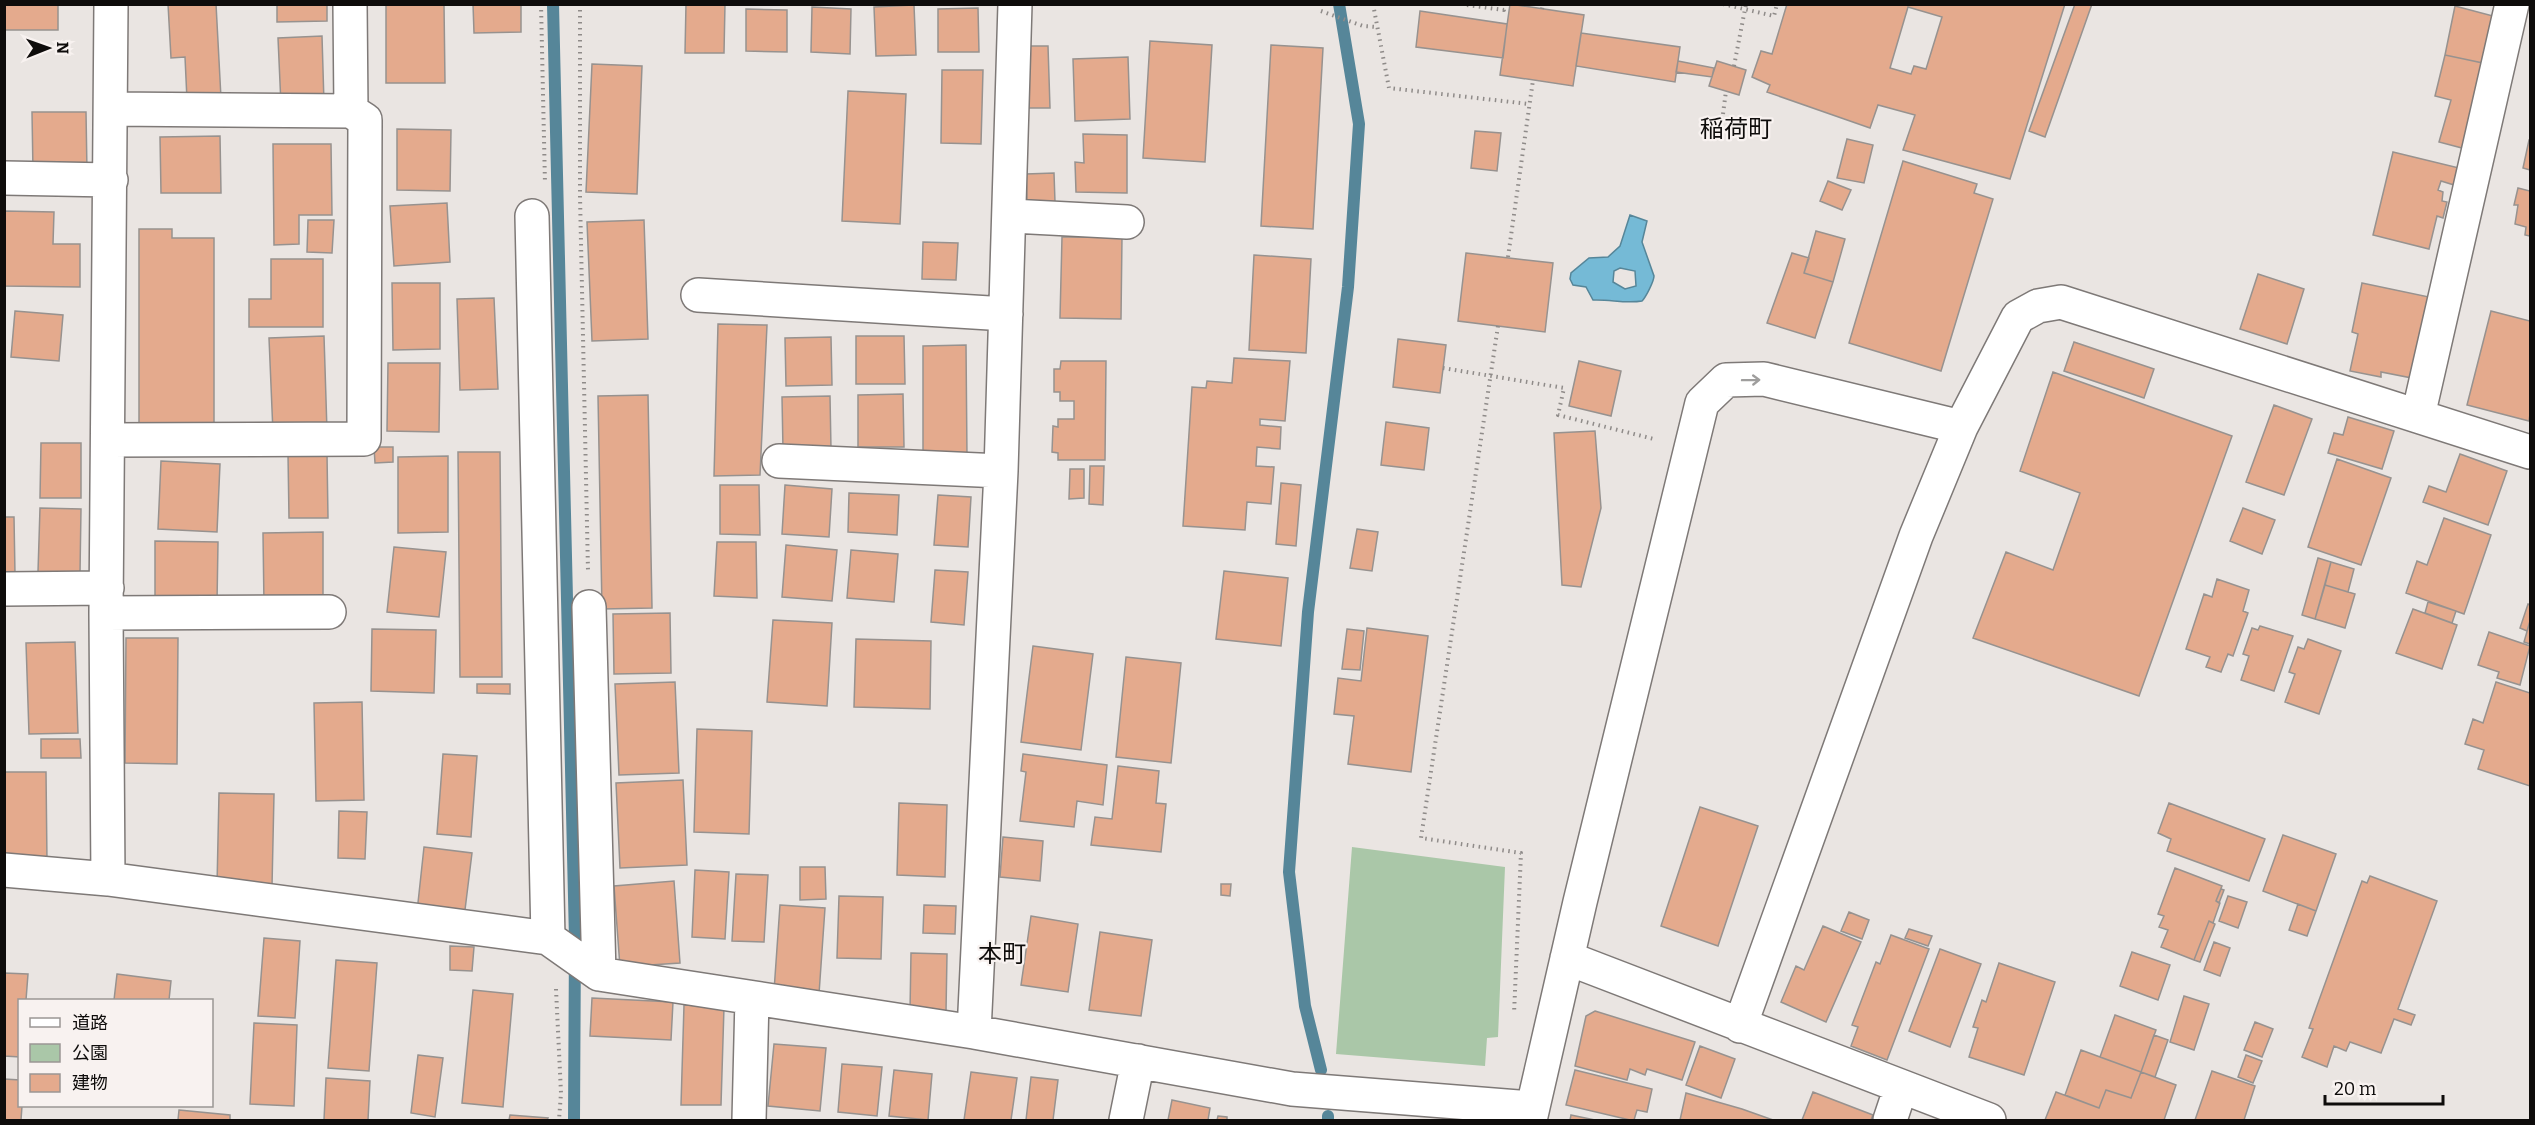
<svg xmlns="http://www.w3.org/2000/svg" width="2535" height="1125" font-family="Bitter,'Noto Sans JP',serif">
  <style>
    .green { fill: #aac7a8 }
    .water { fill: #75bad6; stroke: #568699; stroke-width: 1.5; fill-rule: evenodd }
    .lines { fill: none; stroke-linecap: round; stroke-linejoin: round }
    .stream { stroke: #568699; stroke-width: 12 }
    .building { fill: #e4aa8d; stroke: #97928f; stroke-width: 1.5; fill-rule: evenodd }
    .minor-casing { stroke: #7e7977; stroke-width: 36 }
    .path { stroke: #8f8b89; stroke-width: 4; stroke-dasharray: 1.5 4.5; stroke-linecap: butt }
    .minor { stroke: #fff; stroke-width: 33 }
    .oneway { stroke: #9f9e9d }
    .labels { text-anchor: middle; stroke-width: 4.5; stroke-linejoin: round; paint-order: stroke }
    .quarter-label { font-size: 24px; fill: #0e0c0b; stroke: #f8f2f0 }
  </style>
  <rect width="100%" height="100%" fill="#eae5e2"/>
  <!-- green -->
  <path class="green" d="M1352,847L1505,867L1498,1037L1487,1038L1485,1066L1336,1054Z"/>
  <!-- water -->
  <path class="water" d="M1630,215L1647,221L1642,242L1654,276C1654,281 1646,297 1642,301C1625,304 1610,299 1593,300L1586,287L1573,285L1570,279L1571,273L1589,258L1608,257L1620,246ZM1620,268L1635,271L1636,286L1625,289L1613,282L1614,271Z"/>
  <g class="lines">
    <!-- stream -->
    <path class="stream" d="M553,4L575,939L574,1120
      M1321,1070L1305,1006L1289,872L1308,612L1348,287L1359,124L1339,4
      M1328,1116V1120"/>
  </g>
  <!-- building -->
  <path class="building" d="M4,4H58V30H4Z
    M168,4H216L221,98L187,100L185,57L171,58Z
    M277,4H327V21L277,22Z
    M386,4H444L445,83H386Z
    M473,4H521V32L474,33Z
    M686,4H725L724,53H685Z
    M1510,4L1584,15L1573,86L1500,75Z
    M1787,4H2065L2010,179L1903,150L1915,115L1878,105L1870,128L1767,92L1770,85L1752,77L1761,51L1772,54ZM1908,7L1942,17L1926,69L1914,66L1911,74L1890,68Z
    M2075,4H2092L2045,137L2029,131Z
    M914,5L916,55L876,56L874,7Z
    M2455,6L2493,16L2483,63L2445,55Z
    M812,7L851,9L850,54L811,52Z
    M978,8L979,52H938V9Z
    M746,9L787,10V52L746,51Z
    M1420,11L1507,24L1503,58L1416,47Z
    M1581,33L1680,47L1675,82L1576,66Z
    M322,36L324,103L281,105L278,38Z
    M1150,41L1212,45L1205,162L1143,158Z
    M1271,45L1323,48L1313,229L1261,226Z
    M1024,46H1048L1050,108H1025Z
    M2445,55L2483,63L2462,148L2439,142L2451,100L2435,96Z
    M1128,57L1130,119L1075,121L1073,59Z
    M1678,61L1714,68L1712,77L1676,72Z
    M1717,61L1746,70L1739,95L1709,86Z
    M592,64L642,66L637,194L586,192Z
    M942,70H983L981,144L941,143Z
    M848,91L906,94L900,224L842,221Z
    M32,112H86L87,172H33Z
    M397,129L451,130L450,191L397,190Z
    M1475,131L1501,133L1497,171L1471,168Z
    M1083,134L1127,135V193L1076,192L1075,162L1084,163Z
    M220,136L221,193H161L160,137Z
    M1847,139L1873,145L1864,183L1837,178Z
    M2529,140H2530V170L2523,168Z
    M273,144H331L332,215H299V244L274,245Z
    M2393,152L2459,168L2454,185L2441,181L2438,190L2443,192L2442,201L2447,202L2443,218L2437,216L2429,249L2373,235Z
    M1903,161L1977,184L1974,193L1993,199L1941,371L1849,343Z
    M1054,173L1055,202H1027L1026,174Z
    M1828,181L1851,190L1842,210L1820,201Z
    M2518,188L2530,191V236L2525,235L2526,227L2515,224L2518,205H2514Z
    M447,203L450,262L394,266L390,206Z
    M4,211L54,212L53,244H80V287L4,286Z
    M308,220H334L332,253L307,252Z
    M644,220L648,339L592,341L587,222Z
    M139,229H172V238H214V427H139Z
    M1816,231L1845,239L1833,282L1804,273Z
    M1062,237H1122L1121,319L1060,318Z
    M923,242L958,243L956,280L922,279Z
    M1466,253L1553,263L1545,332L1458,321Z
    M1792,253L1809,258L1804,273L1833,282L1815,338L1767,323Z
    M1254,255L1311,259L1306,353L1249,350Z
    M271,259H323V327H249V299H271Z
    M2258,274L2304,289L2287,344L2240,329Z
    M392,283H440V349L393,350Z
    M2362,283L2429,297L2412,378L2381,372V377L2350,371L2358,334L2352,332Z
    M494,298L498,389L460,390L457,299Z
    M15,311L63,315L59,361L11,357Z
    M2491,311L2530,321V414L2529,421L2467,405Z
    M718,324L767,325L760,475L714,476Z
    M324,336L327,431L273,433L269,338Z
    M856,336H904L905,384H856Z
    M831,337L832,385L786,386L785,338Z
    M1398,339L1446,345L1440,393L1393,387Z
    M2074,342L2154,369L2144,398L2064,371Z
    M966,345L967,457L923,458V346Z
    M1234,358L1290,361L1285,421L1260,419V425L1281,427L1280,449L1257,447L1256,466L1274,467L1271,504L1247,502L1245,530L1183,526L1192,387L1206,388L1207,381L1232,383Z
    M1061,361H1106L1105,460H1058V453L1052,452L1053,426L1058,427V419H1074V401H1060V392H1054V369H1060Z
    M1579,361L1621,371L1611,416L1569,406Z
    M388,363H440L439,432L387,431Z
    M2053,372L2232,436L2139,696L1973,638L2006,552L2053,570L2080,493L2020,471Z
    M903,394L904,447H858V395Z
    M648,395L652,608L602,609L598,396Z
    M830,396L831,449L783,450L782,397Z
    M2274,405L2312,419L2284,495L2246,482Z
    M2348,417L2394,431L2382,469L2328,453L2334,433L2343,435Z
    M1386,422L1429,428L1424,470L1381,465Z
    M1595,431L1601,508L1581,587L1562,585L1554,433Z
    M41,443H81V498H40Z
    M374,447H393V462L375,463Z
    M458,452H500L502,677H460Z
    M288,454H327L328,518H289Z
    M2460,454L2507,471L2488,525L2423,502L2429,486L2446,492Z
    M448,456V532L398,533V457Z
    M2337,459L2391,478L2361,565L2308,547Z
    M161,461L220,464L217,532L158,529Z
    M1090,466H1104L1103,505L1089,504Z
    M1070,469H1084V498L1069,499Z
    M1281,483L1301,485L1296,546L1276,544Z
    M720,485H759L760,535L720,534Z
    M785,485L832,489L829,537L782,534Z
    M849,493L899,495L897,535L848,532Z
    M938,495L971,497L968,547L934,545Z
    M40,508L81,509L80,573L38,572Z
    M2243,508L2275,520L2262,554L2230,541Z
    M4,517H14L15,574H4Z
    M2444,518L2491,535L2464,614L2406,593L2417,561L2427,565Z
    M1357,529L1378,532L1372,571L1350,568Z
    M323,532V606H264L263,533Z
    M155,541L218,542L217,603L155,602Z
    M717,542H756L757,598L714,596Z
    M786,545L837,550L832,601L782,597Z
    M394,547L446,552L439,617L387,612Z
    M851,550L898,554L894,602L847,598Z
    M2318,558L2331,562L2315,619L2302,615Z
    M2331,562L2354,569L2348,592L2325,585Z
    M935,570L968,572L964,625L931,622Z
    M1224,571L1288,578L1281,646L1216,639Z
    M2217,579L2249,590L2243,611L2248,613L2233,656L2228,654L2221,672L2206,667L2210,657L2186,649L2204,594L2212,597Z
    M2325,585L2355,594L2345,628L2315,619Z
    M2428,602L2456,611L2452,623L2425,613Z
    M2528,604L2530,605V621L2527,631L2520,628Z
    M2413,609L2457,625L2442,669L2396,653Z
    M670,613L671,673L614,674L613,614Z
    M773,620L832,623L827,706L767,702Z
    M2530,621V644L2524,642Z
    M2260,626L2293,636L2274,691L2241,680L2249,656L2243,654L2252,628L2258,630Z
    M1367,628L1428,636L1411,772L1348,764L1354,716L1334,714L1338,678L1361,681Z
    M372,629L436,630L434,693L371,691Z
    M1347,629L1364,631L1360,670L1342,669Z
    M2489,632L2530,646L2520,685L2497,678L2499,672L2478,665Z
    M126,638H178L177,764L125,763Z
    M856,639L931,641L930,709L854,707Z
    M2308,639L2341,651L2319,714L2285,702L2295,674L2289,672L2298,647L2304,649Z
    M75,642L78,733L29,734L26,643Z
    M1033,646L1093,654L1081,750L1021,742Z
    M1126,657L1181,663L1171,763L1116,757Z
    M675,682L679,773L619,775L615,684Z
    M2496,682L2530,693V786L2478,769L2484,750L2465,744L2473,719L2483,723Z
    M477,684H510V694L477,693Z
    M362,702L364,800L316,801L314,703Z
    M697,729L752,731L749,834L694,832Z
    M41,739H80L81,758H41Z
    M443,754L477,756L471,837L437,834Z
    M1023,754L1107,765L1103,805L1077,801L1074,827L1020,821L1026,772L1021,771Z
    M1118,766L1159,771L1156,803L1166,804L1161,852L1091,845L1095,817L1112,819Z
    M4,772H46L47,862H4Z
    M683,780L687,865L620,868L616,783Z
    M219,793L274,794L272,887L217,886Z
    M899,803L947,805L945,877L897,875Z
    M2169,803L2265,839L2249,881L2167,851L2171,839L2158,833Z
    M1700,807L1758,826L1718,946L1661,926Z
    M339,811L367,812L365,859L338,858Z
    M2283,835L2336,854L2316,911L2263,891Z
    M1003,837L1043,841L1040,881L1000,877Z
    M424,847L472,853L464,918L417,912Z
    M800,867H825L826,899L800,900Z
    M2175,868L2222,886L2216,901L2220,903L2213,923L2209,921L2194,960L2161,947L2168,930L2159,927L2164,916L2158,914Z
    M695,870L729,872L725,939L692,937Z
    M736,874L768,875L764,942L732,941Z
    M2370,876L2437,901L2398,1009L2415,1015L2411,1025L2394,1019L2381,1053L2350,1042L2346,1051L2334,1046L2327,1067L2302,1057L2313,1029L2309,1028L2362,881L2367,883Z
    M674,881L680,963L620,967L614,886Z
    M1221,884H1231L1230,896L1221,895Z
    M2221,889L2224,890L2219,903L2216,901Z
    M839,896L883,897L881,959L837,958Z
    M2228,896L2247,902L2238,928L2219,921Z
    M2298,904L2316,911L2307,936L2289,930Z
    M780,905L825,908L819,994L774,991Z
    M924,905L956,906L955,934L923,933Z
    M1849,912L1869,920L1862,939L1841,931Z
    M1031,916L1078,924L1068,992L1021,985Z
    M2209,921L2215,924L2200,962L2194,960Z
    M1823,926L1861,942L1826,1022L1781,1002L1796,966L1804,970Z
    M1909,929L1932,936L1928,946L1905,938Z
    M1100,932L1152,940L1141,1016L1089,1010Z
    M1891,935L1929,949L1887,1060L1851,1046L1858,1027L1852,1025L1876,962L1880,964Z
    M264,938L300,941L295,1018L258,1016Z
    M2214,942L2230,948L2220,976L2204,970Z
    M450,946L474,947L472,971L450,970Z
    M1940,949L1981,964L1950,1047L1909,1031Z
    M2132,952L2170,965L2158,1000L2120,986Z
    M911,953L947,954L946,1012L910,1011Z
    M336,960L377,963L369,1071L328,1068Z
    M1999,963L2055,982L2024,1075L1969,1057L1978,1028L1973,1027L1982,1000L1986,1002Z
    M4,973L28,974L26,1000H20V1057L4,1056Z
    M117,974L171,981L169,1000H114Z
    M473,990L513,994L503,1107L462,1103Z
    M2184,996L2209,1004L2194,1050L2170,1042Z
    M592,998L673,1002L671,1040L590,1036Z
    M684,1005L724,1007L721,1105H681Z
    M1595,1011L1695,1042L1682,1080L1647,1069L1645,1075L1630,1069L1627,1080L1575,1066L1586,1016Z
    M2115,1015L2156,1030L2141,1072L2100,1057Z
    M2255,1022L2273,1029L2262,1057L2244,1050Z
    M254,1023L297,1025L294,1106L250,1104Z
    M2154,1035L2168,1040L2155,1077L2141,1072Z
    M774,1044L826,1048L820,1111L768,1106Z
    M1700,1046L1735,1059L1721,1098L1686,1085Z
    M2081,1050L2141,1072L2131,1098L2106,1090L2099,1108L2065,1095Z
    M418,1055L443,1058L435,1117L411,1113Z
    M2246,1055L2262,1061L2253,1083L2238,1077Z
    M842,1064L882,1067L877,1116L838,1112Z
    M894,1070L932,1074L928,1120L889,1116Z
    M1575,1070L1652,1089L1647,1112L1637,1110L1634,1120H1630L1566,1105Z
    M2212,1071L2255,1086L2244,1120H2195Z
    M971,1072L1017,1078L1011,1120H964Z
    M2141,1072L2176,1085L2164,1120H2045L2056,1092L2099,1108L2106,1090L2131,1098Z
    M1031,1077L1058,1080L1053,1120H1026Z
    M326,1078L370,1081L368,1120H324Z
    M4,1079L20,1080V1106H22L21,1120H4Z
    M1813,1092L1873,1115L1871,1120H1802Z
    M1686,1093L1742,1109L1773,1120H1680Z
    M1172,1100L1210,1108L1208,1120H1168Z
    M179,1110L230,1115V1120H178Z
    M510,1115L548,1118L547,1120H509Z
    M1571,1115L1595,1120H1570Z
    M1218,1116L1227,1117V1120H1217Z"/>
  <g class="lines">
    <!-- minor casing -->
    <g class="minor-casing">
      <path id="minor" d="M111,109L351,111L350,4
        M4,178L111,180
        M532,216L548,938
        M1010,216L1127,222
        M698,295L1006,314
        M2418,416L2512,4
        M108,440L364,439L365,120L351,111
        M779,461L1001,471
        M4,589L107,588
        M589,607L599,974
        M106,613L329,612
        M4,870L108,879L548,938L599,974L974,1032L1292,1089L1532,1108
        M108,879L106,613L111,4
        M1567,958L1989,1120
        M1740,1026L1916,536L1961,427L2018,317L2038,306L2061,302L2530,452
        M974,1032L1001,471L1015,4
        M749,1120L752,998
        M1126,1120L1138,1061
        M1530,1120L1580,902L1702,403L1726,380L1764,379L1961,427
        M1890,1120L1901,1087"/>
    </g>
    <!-- path -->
    <path class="path" d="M541,4L545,184
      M580,4V196L588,571
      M1373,4L1389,88L1529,104
      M1723,4L1774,16L1777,4
      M1467,5L1504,10V4
      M1542,9L1543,4
      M1321,11L1363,26L1377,27
      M1734,66L1746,4
      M1723,114L1726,91
      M1508,257L1533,80
      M1498,326L1421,838L1521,853L1514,1014
      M1443,368L1564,388L1558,415L1654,439
      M556,989L561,1093L559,1120"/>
    <!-- minor -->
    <use href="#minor" class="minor"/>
  </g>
  <!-- one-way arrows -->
  <defs><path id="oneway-shaft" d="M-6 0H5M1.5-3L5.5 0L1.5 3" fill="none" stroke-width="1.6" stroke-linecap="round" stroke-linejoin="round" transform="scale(1.5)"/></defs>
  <use class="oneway" href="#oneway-shaft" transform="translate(1751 380) rotate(-1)"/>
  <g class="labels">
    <!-- quarter labels -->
    <g class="quarter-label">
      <text x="1736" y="137">稲荷町</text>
      <text x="1002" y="962">本町</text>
    </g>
  </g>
  <!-- border -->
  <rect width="2535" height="1125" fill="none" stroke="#0e0c0b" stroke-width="12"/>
  <!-- legend -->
  <rect x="18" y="999" width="195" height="108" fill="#f8f2f0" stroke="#9a9694" stroke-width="1.5"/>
  <rect x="30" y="1018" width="30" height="9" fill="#ffffff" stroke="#9a9694" stroke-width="1.5"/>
  <text x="72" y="1029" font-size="18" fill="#0e0c0b">道路</text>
  <rect x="30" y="1044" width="30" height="18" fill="#aac7a8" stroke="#9a9694" stroke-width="1.5"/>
  <text x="72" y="1059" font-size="18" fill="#0e0c0b">公園</text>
  <rect x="30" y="1074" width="30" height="18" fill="#e4aa8d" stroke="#9a9694" stroke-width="1.5"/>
  <text x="72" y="1089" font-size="18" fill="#0e0c0b">建物</text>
  <!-- north arrow -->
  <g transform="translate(48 48) rotate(89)" stroke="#f8f2f0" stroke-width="4.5" paint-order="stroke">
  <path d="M0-4.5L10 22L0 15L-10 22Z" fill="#0e0c0b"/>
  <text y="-9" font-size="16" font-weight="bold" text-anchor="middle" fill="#0e0c0b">N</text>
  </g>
  <!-- scale -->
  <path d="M2325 1095v9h118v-9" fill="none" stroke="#0e0c0b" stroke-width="3"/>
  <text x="2334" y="1095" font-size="18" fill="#0e0c0b" stroke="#f8f2f0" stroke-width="4.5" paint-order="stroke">20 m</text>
</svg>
